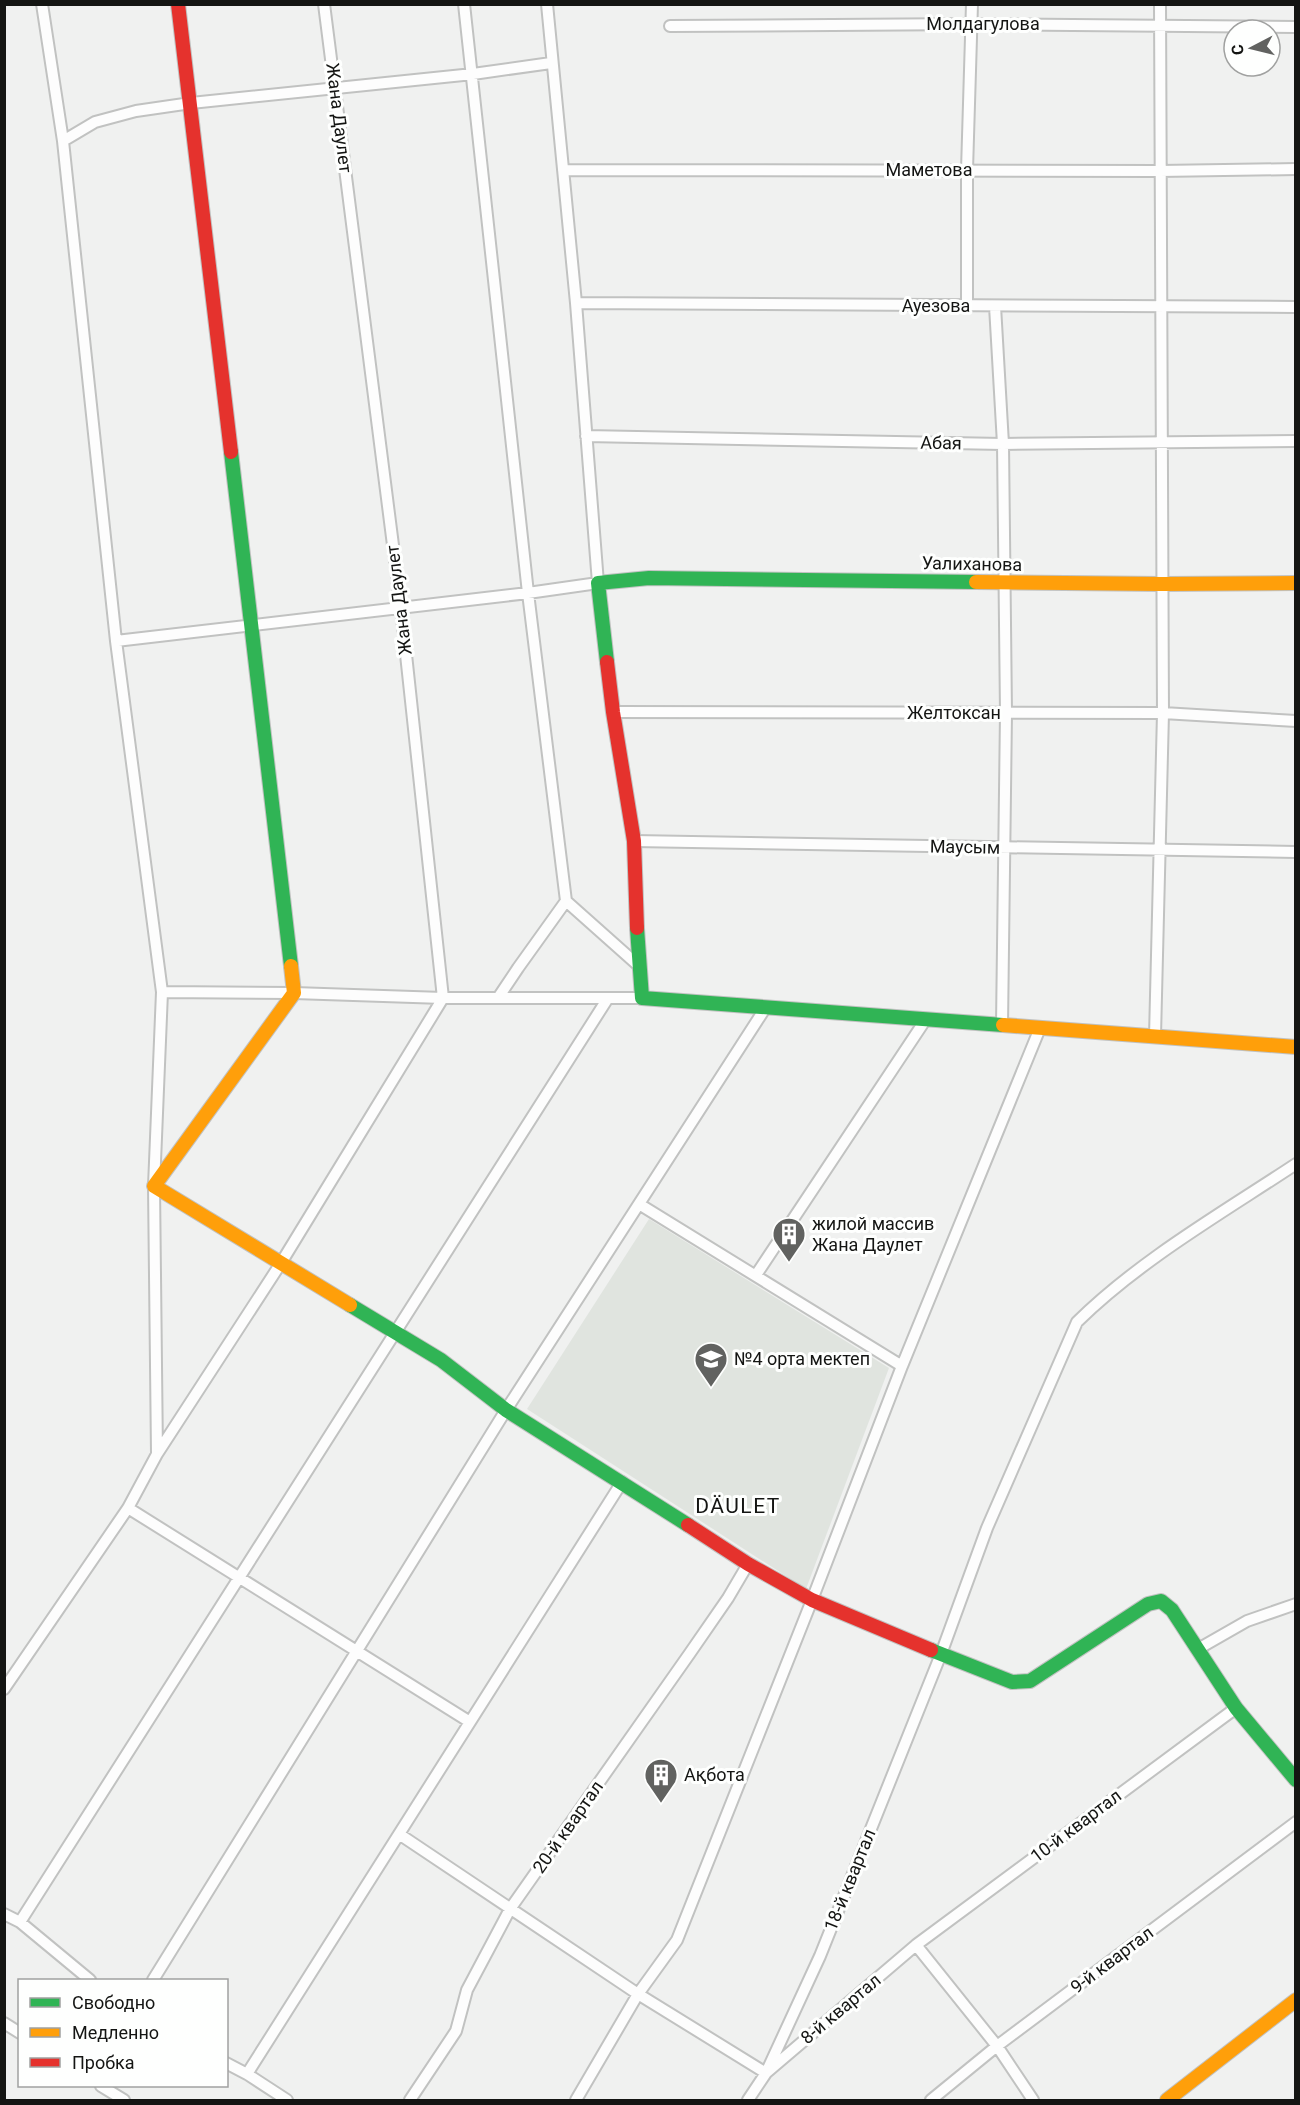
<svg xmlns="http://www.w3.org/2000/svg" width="1300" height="2105" font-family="Roboto,sans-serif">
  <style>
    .built { fill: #e0e4df }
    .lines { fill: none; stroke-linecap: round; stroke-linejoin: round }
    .street-casing { stroke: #c1c2c1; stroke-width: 14 }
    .fast-casing { stroke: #c1c2c1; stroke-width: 16 }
    .slow-casing { stroke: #c1c2c1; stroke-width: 16 }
    .jam-casing { stroke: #c1c2c1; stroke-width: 16 }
    .street { stroke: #fdfdfd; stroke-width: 10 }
    .fast { stroke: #30b455; stroke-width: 14 }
    .slow { stroke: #ff9f0a; stroke-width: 14 }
    .jam { stroke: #e5322d; stroke-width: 14 }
    .labels { text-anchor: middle; stroke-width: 6; stroke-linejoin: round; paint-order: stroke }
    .street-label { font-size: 18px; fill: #141513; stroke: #fefffe }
    .poi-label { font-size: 18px; fill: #141513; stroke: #fefffe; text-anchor: start }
    .quarter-label { font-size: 21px; letter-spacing: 1.5px; fill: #141513; stroke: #fefffe }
  </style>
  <rect width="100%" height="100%" fill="#f0f1f0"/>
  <!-- built -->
  <path class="built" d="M649,1219L889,1368L806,1589L527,1409Z"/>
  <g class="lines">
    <!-- street casing -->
    <g class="street-casing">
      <path id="street" d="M42,4L63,141L116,641L528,593L598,583L576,303L547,4
        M324,4L401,608L443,998H642
        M464,4L528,593L566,901L639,966
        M670,26L973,24L1296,27
        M63,141L95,122L136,111L191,103L473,74L551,63
        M563,170L1160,171L1296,169
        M576,303L1296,307
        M967,306V170L972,4
        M995,306L1003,444L1006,713L1002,1025
        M586,436L1003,444L1296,441
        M116,641L162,992L294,993L443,998L281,1263L157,1454
        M613,712L1163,713L1296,721
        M634,841L1296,852
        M498,998L518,968L566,901
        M1155,1036L1163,713L1160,4
        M756,1275L926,1019
        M902,1366L1040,1028
        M128,1508L470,1722
        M1198,1649L1247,1621L1296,1604
        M4,1689L128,1508L157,1454L154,1186L162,992
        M399,1834L638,1994L766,2073L916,1945L1236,1708
        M4,1914L20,1922L90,1980
        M20,1922L608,998
        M916,1945L997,2046L1033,2100
        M153,1980L506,1410L766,1007
        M4,2023L20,2033
        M226,2063L247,2074L622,1482
        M247,2074L287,2100
        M101,2086L124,2100
        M410,2100L456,2031L467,1990L510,1909L690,1653L728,1598L748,1564
        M576,2100L638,1994L677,1940L812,1600L902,1366L639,1204
        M748,2100L766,2073L820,1956L941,1654L987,1528L1077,1322C1140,1260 1222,1213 1296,1164
        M931,2100L997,2046L1296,1822"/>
    </g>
    <!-- fast casing -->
    <g class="fast-casing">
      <path id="fast" d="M231,452L291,966
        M607,662L598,583L649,578L976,582
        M637,928L642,998L1003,1025
        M350,1305L441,1360L506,1410L688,1525
        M931,1650L1012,1682L1030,1681L1148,1604L1161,1601L1172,1610L1236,1708L1296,1780"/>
    </g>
    <!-- slow casing -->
    <g class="slow-casing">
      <path id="slow" d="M976,582L1162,584L1296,583
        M291,966L294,993L154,1186L350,1305
        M1003,1025L1296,1047
        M1167,2100L1296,2000"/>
    </g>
    <!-- jam casing -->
    <g class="jam-casing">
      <path id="jam" d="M178,4L231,452
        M607,662L613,712L634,841L637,928
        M688,1525L748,1564L812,1600L931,1650"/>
    </g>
    <!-- street -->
    <use href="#street" class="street"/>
    <!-- fast -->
    <use href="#fast" class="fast"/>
    <!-- slow -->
    <use href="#slow" class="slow"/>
    <!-- jam -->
    <use href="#jam" class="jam"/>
  </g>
  <!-- icons -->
  <defs>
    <g id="building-pin" transform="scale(1.725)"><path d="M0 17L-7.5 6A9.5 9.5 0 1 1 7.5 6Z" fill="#616260" stroke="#fefffe"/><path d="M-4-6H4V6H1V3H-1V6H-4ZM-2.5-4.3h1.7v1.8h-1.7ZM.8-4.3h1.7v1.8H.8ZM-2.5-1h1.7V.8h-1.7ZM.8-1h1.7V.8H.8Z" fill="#fff"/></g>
    <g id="school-pin" transform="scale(1.725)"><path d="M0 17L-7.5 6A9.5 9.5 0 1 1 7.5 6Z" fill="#616260" stroke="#fefffe"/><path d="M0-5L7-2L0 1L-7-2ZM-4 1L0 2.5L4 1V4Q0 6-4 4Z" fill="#fff"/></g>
  </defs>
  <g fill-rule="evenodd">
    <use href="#building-pin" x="789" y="1234"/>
    <use href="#school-pin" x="711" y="1359"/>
    <use href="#building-pin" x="661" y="1775"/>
  </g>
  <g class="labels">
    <!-- street labels -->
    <g class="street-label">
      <text x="983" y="30">Молдагулова</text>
      <text transform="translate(339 118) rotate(83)" y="6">Жана Даулет</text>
      <text x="929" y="176">Маметова</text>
      <text x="936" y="312">Ауезова</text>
      <text transform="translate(941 443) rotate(1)" y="6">Абая</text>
      <text transform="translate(972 564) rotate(1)" y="6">Уалиханова</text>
      <text transform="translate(399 600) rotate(-97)" y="6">Жана Даулет</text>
      <text x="954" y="719">Желтоксан</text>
      <text transform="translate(965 847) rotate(1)" y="6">Маусым</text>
      <text transform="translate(1076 1826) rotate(-37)" y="6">10-й квартал</text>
      <text transform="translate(568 1827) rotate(-55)" y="6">20-й квартал</text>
      <text transform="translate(850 1880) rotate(-68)" y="6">18-й квартал</text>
      <text transform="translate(1112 1960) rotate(-37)" y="6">9-й квартал</text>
      <text transform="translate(841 2009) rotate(-40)" y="6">8-й квартал</text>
    </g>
    <!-- poi labels -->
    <g class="poi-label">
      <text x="812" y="1230">жилой массив<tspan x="812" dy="21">Жана Даулет</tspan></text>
      <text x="734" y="1365">№4 орта мектеп</text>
      <text x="684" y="1781">Ақбота</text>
    </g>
    <!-- quarter labels -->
    <g class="quarter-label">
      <text x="738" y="1513">DÄULET</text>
    </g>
  </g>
  <!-- border -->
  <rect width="1300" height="2105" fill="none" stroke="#141513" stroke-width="12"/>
  <!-- legend -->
  <rect x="18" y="1979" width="210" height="108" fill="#fefffe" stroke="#a0a1a0" stroke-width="1.5"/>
  <rect x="30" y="1998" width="30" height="9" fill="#30b455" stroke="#a0a1a0" stroke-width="1.5"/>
  <text x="72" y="2009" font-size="18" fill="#141513">Свободно</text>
  <rect x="30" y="2028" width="30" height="9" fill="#ff9f0a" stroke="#a0a1a0" stroke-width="1.5"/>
  <text x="72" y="2039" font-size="18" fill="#141513">Медленно</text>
  <rect x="30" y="2058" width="30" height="9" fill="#e5322d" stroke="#a0a1a0" stroke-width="1.5"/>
  <text x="72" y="2069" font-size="18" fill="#141513">Пробка</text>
  <!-- north arrow -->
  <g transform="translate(1252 48) rotate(263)"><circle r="28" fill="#fefffe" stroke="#a0a1a0" stroke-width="1.5"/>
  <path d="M0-4.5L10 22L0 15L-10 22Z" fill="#616260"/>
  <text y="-9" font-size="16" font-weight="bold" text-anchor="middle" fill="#141513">С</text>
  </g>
</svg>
